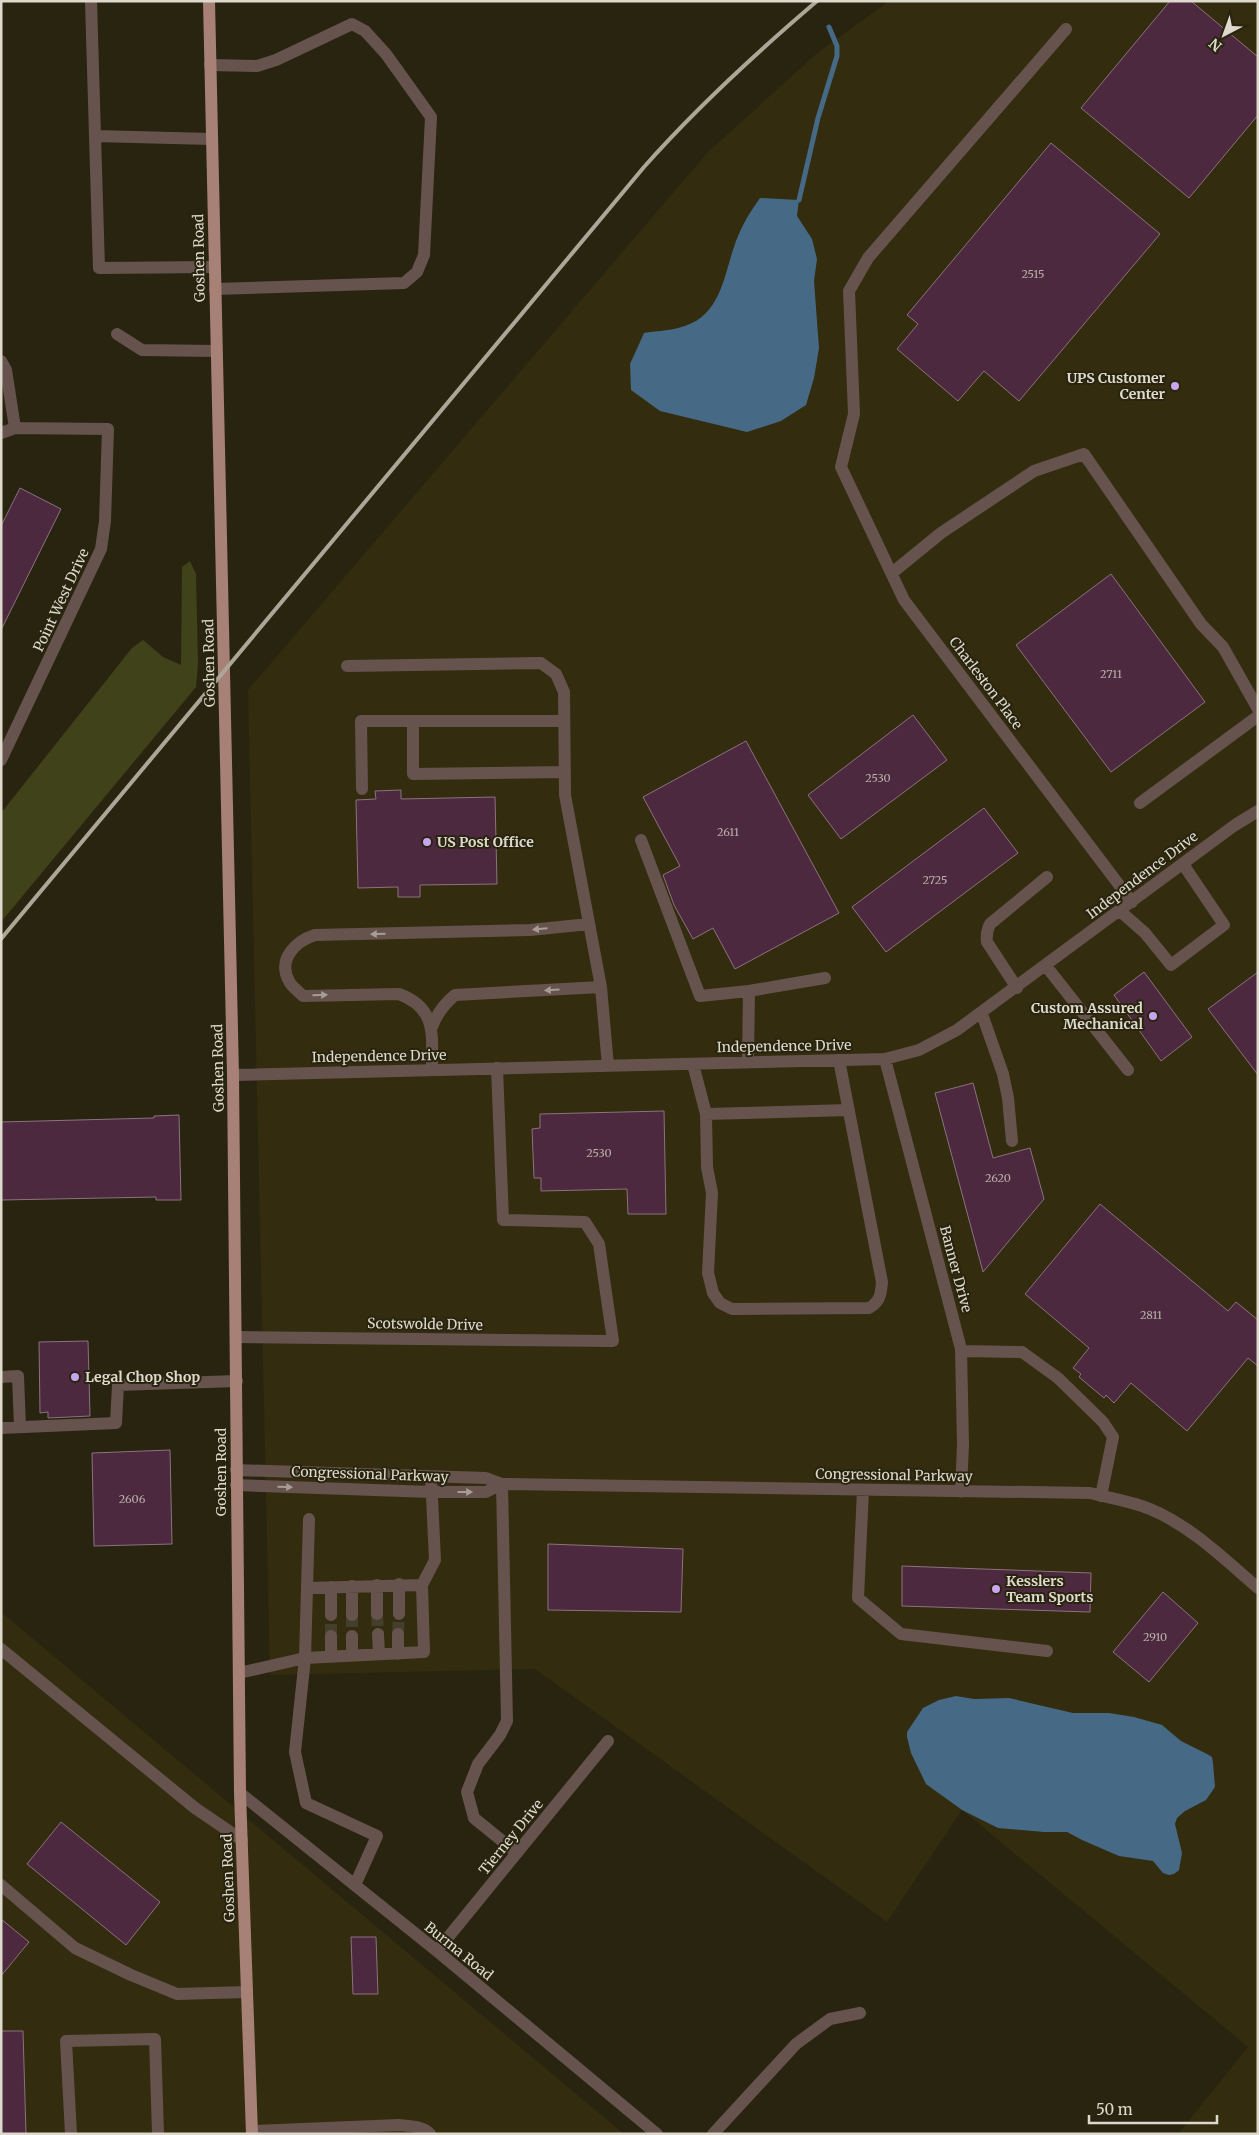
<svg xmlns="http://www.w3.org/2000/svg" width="1259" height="2135" font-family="Merriweather,serif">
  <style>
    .built { fill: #332c0e }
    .green { fill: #40421a }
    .water { fill: #466985 }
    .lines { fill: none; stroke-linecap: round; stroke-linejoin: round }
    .stream { stroke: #466985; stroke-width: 5 }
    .building { fill: #4c293e; stroke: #8b7280 }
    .minor-tunnel { stroke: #443f2c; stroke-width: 12; stroke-dasharray: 12 6; stroke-linecap: butt }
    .minor { stroke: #66534e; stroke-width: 12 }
    .major { stroke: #a88176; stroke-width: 12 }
    .rail { stroke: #aba798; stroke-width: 4 }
    .oneway { fill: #a79d94 }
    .poi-dot { fill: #c8a6ef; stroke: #29240f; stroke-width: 2 }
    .labels { text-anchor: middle; stroke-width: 4; stroke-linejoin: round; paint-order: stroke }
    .number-label { font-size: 11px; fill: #b9aea9 }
    .street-label { font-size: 14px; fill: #dddacd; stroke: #29240f }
    .poi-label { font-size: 14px; font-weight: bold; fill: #dddacd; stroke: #29240f; text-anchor: start }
  </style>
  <rect width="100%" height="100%" fill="#29240f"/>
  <!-- built -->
  <path class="built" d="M889,1H1258V2134H1178L1248,2047L962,1810L887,1922L535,1669L270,1675L248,690L708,152L816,54Z
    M1,1612L624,2134H1Z"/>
  <!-- green -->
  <path class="green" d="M190,561L196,574L198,664L196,687L1,922V813L132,648L143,640L163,657L181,665L182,567Z"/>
  <!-- water -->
  <path class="water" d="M760,198L799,200L797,216L812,239L817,259L814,281L819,348L814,378L806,405L781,421L747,432L660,411L631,390L630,364L644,333C655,331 667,331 678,328C722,318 723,276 736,241C742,225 750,212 760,198Z
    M956,1696L974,1699L1009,1698L1073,1713H1109L1134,1717L1162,1725L1181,1741L1207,1754L1212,1757L1213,1763L1215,1787L1206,1800L1185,1811L1177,1818L1175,1824L1182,1853L1179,1870L1174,1874L1169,1875L1163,1873L1153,1861L1119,1856L1082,1840L1067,1832H1044L998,1828L962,1810L926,1784L911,1753L907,1737V1732L923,1708L939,1700Z"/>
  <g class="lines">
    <!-- stream -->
    <path class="stream" d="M799,200L818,118L837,56V46L829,27"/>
  </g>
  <!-- building -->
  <path class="building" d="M1170,1H1191L1258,57V115L1189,198L1081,108Z
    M1051,143L1160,234L1019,401L984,371L958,401L897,349L918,324L907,315Z
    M20,488L61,509L1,630V526Z
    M1111,574L1205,702L1111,772L1016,645Z
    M913,715L947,760L841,839L808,795Z
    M746,741L839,913L735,969L713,928L693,939L674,905L663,875L680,866L643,797Z
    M401,790V799L495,797L497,884L420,885V897H398V887L358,888L356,800L376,799L375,791Z
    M984,808L1018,853L886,952L852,907Z
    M1144,972L1192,1037L1161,1061L1114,995Z
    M1258,972V1075L1208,1009Z
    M973,1083L993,1158L1030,1148L1044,1199L983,1272L935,1093Z
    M664,1111L666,1214H628L627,1189L541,1191V1178H534L532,1129L540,1128V1114Z
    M179,1115L181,1200H156V1197L1,1200V1122L154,1118V1116Z
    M1100,1204L1228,1311L1236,1302L1258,1320V1366L1248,1358L1187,1431L1131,1383L1114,1403L1106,1395L1104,1398L1079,1377L1081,1374L1073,1368L1089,1348L1025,1294Z
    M88,1341L90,1416L48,1418V1412L40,1413L39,1342Z
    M170,1450L172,1544L94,1546L92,1453Z
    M548,1544L683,1549L681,1612L548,1610Z
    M902,1566L1091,1573L1090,1612L902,1606Z
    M1163,1592L1198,1623L1149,1682L1113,1652Z
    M61,1822L160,1902L126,1945L27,1864Z
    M1,1919L29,1942L1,1976Z
    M351,1937H376L378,1994H353Z
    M1,2031H23L26,2134H1Z"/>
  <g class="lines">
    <!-- minor-tunnel -->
    <path class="minor-tunnel" d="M377,1614L378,1634
      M352,1615V1636
      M398,1634L399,1614
      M331,1636V1615"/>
    <!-- minor -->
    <path class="minor" d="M91,1L95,136L211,139
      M1066,29L868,258L849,291L854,414L841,467L904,600L1132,902
      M210,65L257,66L276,60L352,24L365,31L386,54L431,117L424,255L417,272L404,283L215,289
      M95,136L99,268L214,267
      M117,334L142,350L216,351
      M1,361L6,370L15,428
      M1,433L15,428L108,429L105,521L101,549L1,760
      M892,573L941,533L1034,471L1084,454L1201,624L1223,647L1258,709
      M347,666L541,663L556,674L564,692L565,795L601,987L608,1066
      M413,721V774L565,772
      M362,789L361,721H564
      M1140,803L1258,716
      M641,840L700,996L749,991
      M1120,911L1145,933L1171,965L1224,925L1183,864
      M1046,966L1128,1070
      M1017,988L987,942C986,935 987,930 990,924L1047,877
      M982,1014L1003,1074L1008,1098L1012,1141
      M432,1027C437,1013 444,1004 455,995L601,987
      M885,1059L961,1349L963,1444L961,1492
      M748,1061L749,991L825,978
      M693,1064L706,1114L707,1167L712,1193L708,1273L713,1293L720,1303L732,1309L869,1308C880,1302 881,1294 882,1282L839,1060
      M432,1070C432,1035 437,1008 399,994L303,996C298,991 291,986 289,981C277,959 296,941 315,935L530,930L589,924
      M233,1075L885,1059L919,1050L957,1030L1235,825L1258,811
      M706,1114L849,1110
      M237,1337L613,1341L599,1244L585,1222L503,1220L497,1068
      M962,1351L1022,1352L1058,1378L1103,1422L1113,1437L1101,1496
      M1,1377L18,1376L20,1427
      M1,1428L116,1423L118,1385L237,1381
      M236,1470L486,1478L502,1484L1090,1493C1110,1498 1131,1501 1150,1509C1191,1526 1224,1559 1258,1588
      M502,1484L507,1721L500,1735L478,1764L467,1792L474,1818L517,1853
      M236,1485L431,1492H486L502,1484
      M863,1490L858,1598L901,1634L1047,1651
      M377,1585V1614
      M352,1586V1615
      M331,1587V1615
      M307,1588L309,1519
      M399,1614V1584
      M378,1634L379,1654
      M331,1636V1656
      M1,1649L195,1808L242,1840
      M398,1654V1634
      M352,1656V1636
      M239,1673L305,1658L307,1588L422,1585L435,1560L431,1477
      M240,1793L437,1951L657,2134
      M1,1885L75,1948L131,1975L177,1994L247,1992
      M355,1885L377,1836L306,1803L295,1752L305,1658L424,1652L422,1585
      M437,1951L608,1741
      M252,2131L399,2125C409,2126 423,2126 430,2134
      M71,2134L66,2041L155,2039L158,2134
      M713,2134L796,2044L830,2019L860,2013"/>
    <!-- major -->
    <path class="major" d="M209,1L233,1075L240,1793L252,2134"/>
    <!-- rail -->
    <path class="rail" d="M1,939L644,167C697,107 756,53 817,1"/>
  </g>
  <!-- one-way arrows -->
  <defs><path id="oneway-solid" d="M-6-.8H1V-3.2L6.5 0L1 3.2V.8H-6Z" transform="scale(1.25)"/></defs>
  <g class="oneway">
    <use href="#oneway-solid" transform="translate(540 929) rotate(175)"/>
    <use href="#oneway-solid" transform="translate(378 934) rotate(179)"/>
    <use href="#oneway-solid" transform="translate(552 990) rotate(177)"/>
    <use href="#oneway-solid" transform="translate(320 995) rotate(-1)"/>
    <use href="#oneway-solid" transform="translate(285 1487) rotate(2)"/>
    <use href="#oneway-solid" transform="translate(465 1492)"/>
  </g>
  <!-- markers -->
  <g class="poi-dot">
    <circle cx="1175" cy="386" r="5"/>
    <circle cx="427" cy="842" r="5"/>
    <circle cx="1153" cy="1016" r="5"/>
    <circle cx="75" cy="1377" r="5"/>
    <circle cx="996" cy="1589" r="5"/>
  </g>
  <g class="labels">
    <!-- number labels -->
    <g class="number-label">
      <text x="1033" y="278">2515</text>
      <text x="1111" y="678">2711</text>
      <text x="878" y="782">2530</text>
      <text x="728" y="836">2611</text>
      <text x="935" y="884">2725</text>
      <text x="599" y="1157">2530</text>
      <text x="998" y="1182">2620</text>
      <text x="1151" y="1319">2811</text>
      <text x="132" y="1503">2606</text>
      <text x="1155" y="1641">2910</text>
    </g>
    <!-- street labels -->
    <g class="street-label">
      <text transform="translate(199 258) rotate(-91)" y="5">Goshen Road</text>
      <text transform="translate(61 600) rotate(-65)" y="5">Point West Drive</text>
      <text transform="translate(209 663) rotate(-91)" y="5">Goshen Road</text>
      <text transform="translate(986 683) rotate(53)" y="5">Charleston Place</text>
      <text transform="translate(1142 875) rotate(-37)" y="5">Independence Drive</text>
      <text transform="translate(784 1046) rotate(-1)" y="5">Independence Drive</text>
      <text transform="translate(379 1056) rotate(-1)" y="5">Independence Drive</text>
      <text transform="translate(218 1068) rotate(-91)" y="5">Goshen Road</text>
      <text transform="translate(956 1269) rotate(75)" y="5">Banner Drive</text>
      <text transform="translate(425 1324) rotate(1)" y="5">Scotswolde Drive</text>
      <text transform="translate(221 1472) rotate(-90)" y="5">Goshen Road</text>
      <text transform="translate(370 1474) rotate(2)" y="5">Congressional Parkway</text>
      <text transform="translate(894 1475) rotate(1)" y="5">Congressional Parkway</text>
      <text transform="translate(511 1837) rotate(-51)" y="5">Tierney Drive</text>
      <text transform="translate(228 1878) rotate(-92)" y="5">Goshen Road</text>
      <text transform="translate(459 1951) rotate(39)" y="5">Burma Road</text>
    </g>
    <!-- poi labels -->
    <g class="poi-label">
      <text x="1165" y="383" text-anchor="end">UPS Customer<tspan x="1165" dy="16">Center</tspan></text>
      <text x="437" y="847">US Post Office</text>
      <text x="1143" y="1013" text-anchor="end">Custom Assured<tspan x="1143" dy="16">Mechanical</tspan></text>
      <text x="85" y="1382">Legal Chop Shop</text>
      <text x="1006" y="1586">Kesslers<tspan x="1006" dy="16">Team Sports</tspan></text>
    </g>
  </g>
  <!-- border -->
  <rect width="1259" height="2135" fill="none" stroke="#dddacd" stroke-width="5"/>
  <!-- north arrow -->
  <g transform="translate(1224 35) rotate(221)" stroke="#29240f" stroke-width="4" paint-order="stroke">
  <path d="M0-4L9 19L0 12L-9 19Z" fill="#dddacd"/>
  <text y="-8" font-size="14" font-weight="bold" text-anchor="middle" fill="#dddacd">N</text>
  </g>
  <!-- scale -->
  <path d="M1089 2115v8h128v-8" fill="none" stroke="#dddacd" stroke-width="2.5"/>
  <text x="1096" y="2115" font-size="15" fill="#dddacd" stroke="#29240f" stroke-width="4" paint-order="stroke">50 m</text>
</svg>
